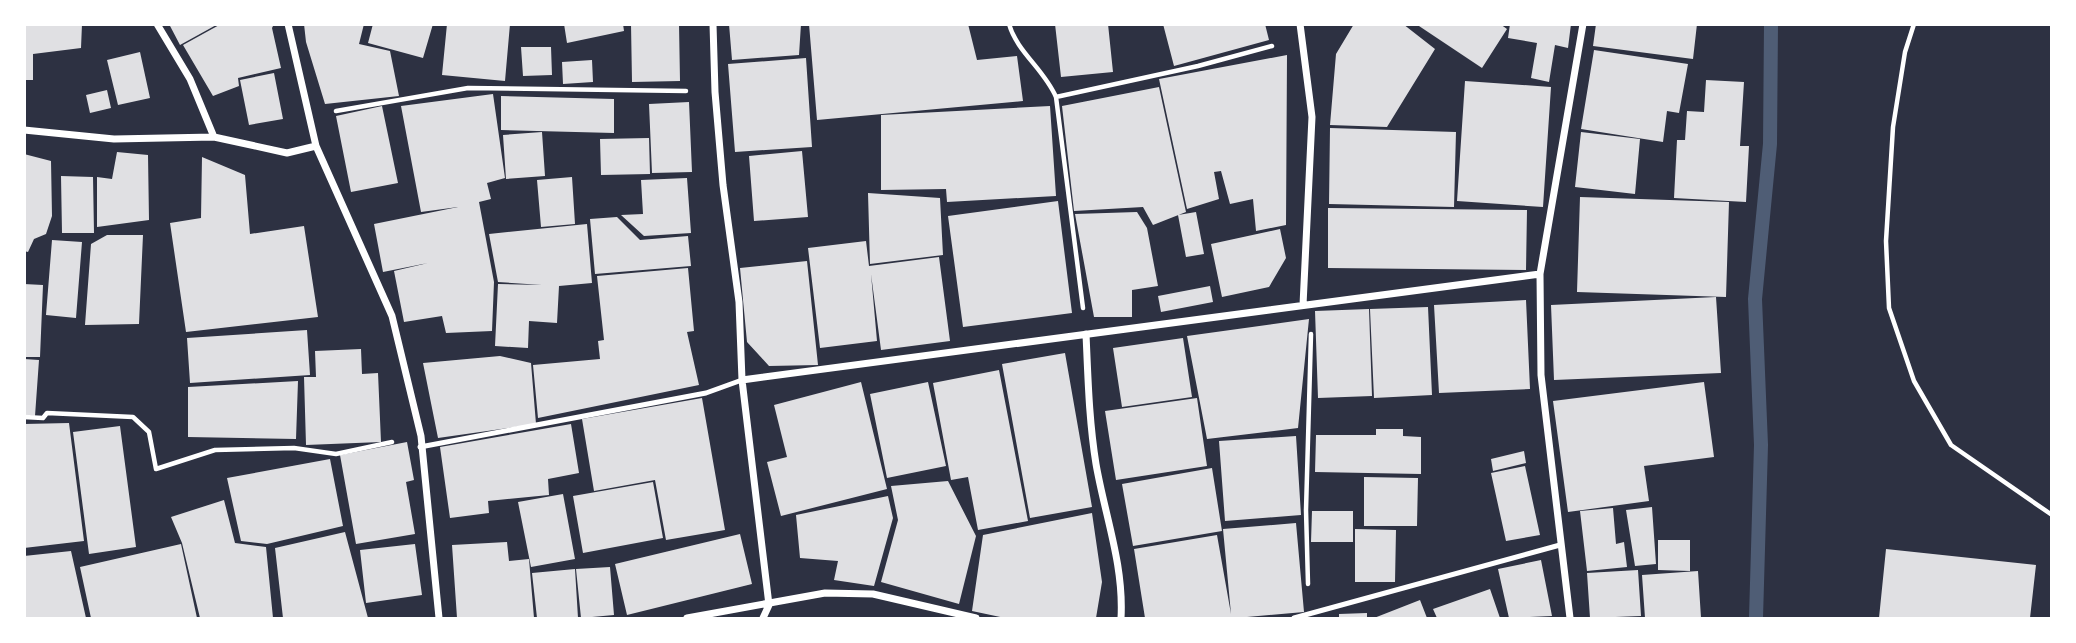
<svg xmlns="http://www.w3.org/2000/svg" width="2076" height="643" font-family="'IBM Plex Sans',sans-serif">
  <style>
    .lines { fill: none; stroke-linecap: round; stroke-linejoin: round }
    .stream { stroke: #4f5d75; stroke-width: 14 }
    .building { fill: #e0e0e3 }
    .path { stroke: #fff; stroke-width: 4.5 }
    .service { stroke: #fff; stroke-width: 5 }
    .minor { stroke: #fff; stroke-width: 7 }
  </style>
  <rect width="100%" height="100%" fill="#2d3142"/>
  <g class="lines">
    <!-- stream -->
    <path class="stream" d="M1756,618L1761,445L1755,299L1770,144L1771,24"/>
  </g>
  <!-- building -->
  <path class="building" d="M24,24H82L81,48L33,54V80H24Z
    M169,24H218L180,45Z
    M221,24H274L272,28L281,68L238,78L239,86L213,96L183,45Z
    M304,24H364L359,44L390,51L399,96L325,104L306,42Z
    M373,24H433L423,58L368,43Z
    M447,24H510L505,81L442,75Z
    M564,24H623L624,31L567,43Z
    M631,24H679L680,81L632,82Z
    M729,24H801L799,55L732,60Z
    M809,24H968L977,60L1017,56L1023,101L817,120Z
    M1055,24H1108L1113,72L1061,77Z
    M1163,24H1265L1269,40L1174,66Z
    M1354,24H1403L1435,49L1387,127L1330,125L1336,54Z
    M1416,24H1500L1507,29L1482,68Z
    M1510,24H1571L1568,48L1555,45L1549,82L1531,78L1537,43L1508,38Z
    M1596,24H1697L1693,59L1593,46Z
    M521,47H551L552,75L523,76Z
    M1594,50L1688,64L1679,113L1667,111L1663,142L1581,129Z
    M140,52L150,98L118,105L107,60Z
    M1287,55L1286,225L1256,231L1253,199L1230,204L1221,171L1214,172L1219,199L1187,209L1159,79Z
    M806,58L812,147L735,152L728,64Z
    M592,60L593,82L563,84L562,62Z
    M274,73L283,119L249,125L240,80Z
    M1706,80L1744,82L1740,146H1749L1746,202L1674,198L1677,140H1685L1687,111L1704,112Z
    M1465,81L1551,87L1543,207L1457,201Z
    M1159,87L1186,212L1153,225L1143,207L1074,211L1062,106Z
    M107,90L111,108L90,113L86,95Z
    M493,94L505,178L487,183L491,199L479,202L494,282L492,331L446,333L442,316L404,322L394,271L428,263L383,272L374,224L458,207L421,212L401,106Z
    M501,96L614,99V133L501,130Z
    M689,102L692,172L652,173L649,104Z
    M382,106L398,183L351,192L336,116Z
    M1050,106L1056,196L947,202L946,189L881,190V115Z
    M1330,128L1456,132L1454,207L1329,204Z
    M542,132L545,176L506,179L503,135Z
    M1581,132L1640,139L1635,194L1575,187Z
    M649,138L650,174L601,175L600,139Z
    M802,151L808,217L754,221L749,156Z
    M117,152L148,155L149,220L97,227V177L112,179Z
    M24,154L51,161L52,216L46,234L34,239L28,252L24,251Z
    M202,157L245,175L250,234L304,226L318,317L186,332L170,223L201,218Z
    M61,176L93,177L94,233H62Z
    M572,177L575,224L541,227L537,180Z
    M687,178L691,233L644,236L621,215L643,214L641,180Z
    M868,193L940,198L943,255L870,264Z
    M1580,197L1729,202L1726,297L1577,292Z
    M1058,201L1072,313L963,327L948,216Z
    M1328,208L1527,210L1526,270L1328,268Z
    M1137,212L1147,228L1158,286L1132,290V317H1094L1075,214Z
    M1196,212L1204,254L1186,257L1178,215Z
    M617,217L640,240L688,236L691,266L595,274L590,219Z
    M587,224L592,283L559,286L557,323L529,321L528,348L495,346L498,284L542,285L498,282L489,234Z
    M1280,229L1286,258L1269,287L1222,297L1211,244Z
    M107,235H143L139,324L85,325L91,244Z
    M52,240L82,242L76,318L46,315Z
    M866,241L869,266L939,257L950,341L881,350L871,274L877,341L820,348L808,248Z
    M807,261L818,365L769,366L747,342L740,268Z
    M688,268L694,331L687,332L699,385L538,418L533,365L600,359L598,341L604,340L597,276Z
    M24,284L43,285L40,357H24Z
    M1210,286L1213,302L1161,312L1158,296Z
    M1716,297L1721,373L1554,380L1551,305Z
    M1526,300L1530,389L1439,393L1434,305Z
    M1428,307L1432,395L1374,398L1370,309Z
    M1369,309L1372,396L1318,398L1315,311Z
    M1309,319L1298,428L1207,439L1187,336Z
    M307,330L310,375L190,383L187,338Z
    M1183,338L1192,397L1122,407L1113,348Z
    M361,349L362,374L378,373L381,442L306,445L304,377H316L315,351Z
    M1065,353L1092,507L1030,518L1002,364Z
    M500,356L531,363L536,424L438,438L423,363Z
    M24,359L39,360L35,416L24,415Z
    M999,370L1028,521L978,530L968,477L951,480L933,383Z
    M298,381L296,439L188,437V387Z
    M861,382L887,489L781,516L767,462L787,457L774,405Z
    M928,382L946,466L887,478L870,394Z
    M1704,382L1714,457L1644,466L1649,501L1568,512L1553,401Z
    M702,398L725,530L666,540L655,480L594,491L582,419Z
    M1197,398L1207,466L1116,480L1105,411Z
    M69,423L84,541L24,548V424Z
    M571,424L579,473L548,479L549,495L488,501L489,513L450,518L440,447Z
    M120,426L136,547L89,554L73,432Z
    M1376,429H1403V436L1421,437V474L1315,472L1316,435H1376Z
    M1296,436L1301,515L1225,521L1219,441Z
    M407,442L414,480L406,482L415,534L356,544L340,455Z
    M1524,451L1526,463L1493,471L1491,459Z
    M330,459L343,526L267,544L241,541L227,478Z
    M1525,466L1540,535L1506,541L1491,473Z
    M1212,468L1222,531L1133,546L1122,484Z
    M1364,477L1418,478L1417,526H1364Z
    M948,481L976,536L959,604L881,582L898,520L891,486Z
    M653,482L663,538L583,553L573,496Z
    M563,494L575,559L531,567L518,502Z
    M888,496L893,518L874,586L834,580L838,561L800,558L796,515Z
    M224,500L235,543L266,547L273,618H200L182,543L171,517Z
    M1652,507L1656,564L1635,566L1626,510Z
    M1613,508L1616,544L1624,542L1627,567L1587,571L1580,511Z
    M1312,511H1353V542H1311Z
    M1092,513L1102,582L1096,618H1005L972,611L983,535Z
    M1296,523L1304,612L1236,618H1145L1134,549L1217,535L1231,614L1223,529Z
    M1355,529L1396,530L1395,582H1355Z
    M345,532L368,618H283L275,548Z
    M740,534L752,584L627,615L615,564Z
    M1658,540H1690V571L1658,570Z
    M507,542L509,561L529,559L534,618H457L452,545Z
    M181,544L197,618H91L80,567Z
    M415,544L422,595L366,603L360,550Z
    M1886,549L2036,565L2030,618H1879Z
    M71,551L86,618H24V556Z
    M1541,560L1552,616L1509,618L1498,569Z
    M610,567L614,615L581,618L576,569Z
    M575,569L578,618H537L532,573Z
    M1638,570L1641,616L1590,618L1587,573Z
    M1698,571L1701,618H1645L1642,575Z
    M1490,589L1500,618H1437L1433,609Z
    M1420,600L1427,618H1374Z
    M1367,613V618H1339V614Z"/>
  <g class="lines">
    <!-- path -->
    <path class="path" d="M1009,24C1017,52 1044,69 1056,97L1083,308
      M1914,24L1905,52L1893,127L1886,241L1889,308L1914,381L1951,445L2052,515
      M1056,97L1198,66L1272,46
      M336,111L468,88L686,91
      M24,417L43,418L47,413L133,417L149,432L156,469L215,450L294,448L336,454L392,442
      M1308,584L1306,510L1311,334"/>
    <!-- service -->
    <path class="service" d="M420,447L706,393L742,380
      M1294,618L1560,545"/>
    <!-- minor -->
    <path class="minor" d="M157,24L190,79L214,137L287,153L316,146
      M288,24L316,146L392,316L421,436L439,618
      M713,24L715,92L723,185L739,302L742,380L769,605L763,618
      M1300,24L1312,117L1303,305
      M24,130L114,139L214,137
      M1086,334C1088,378 1089,421 1096,464C1105,516 1124,565 1121,618
      M742,380L1540,274
      M687,618L825,593L873,594L976,618
      M1570,618L1541,375L1540,274L1583,24"/>
  </g>
  <!-- border -->
  <rect width="2076" height="643" fill="none" stroke="#ffffff" stroke-width="52"/>
</svg>
